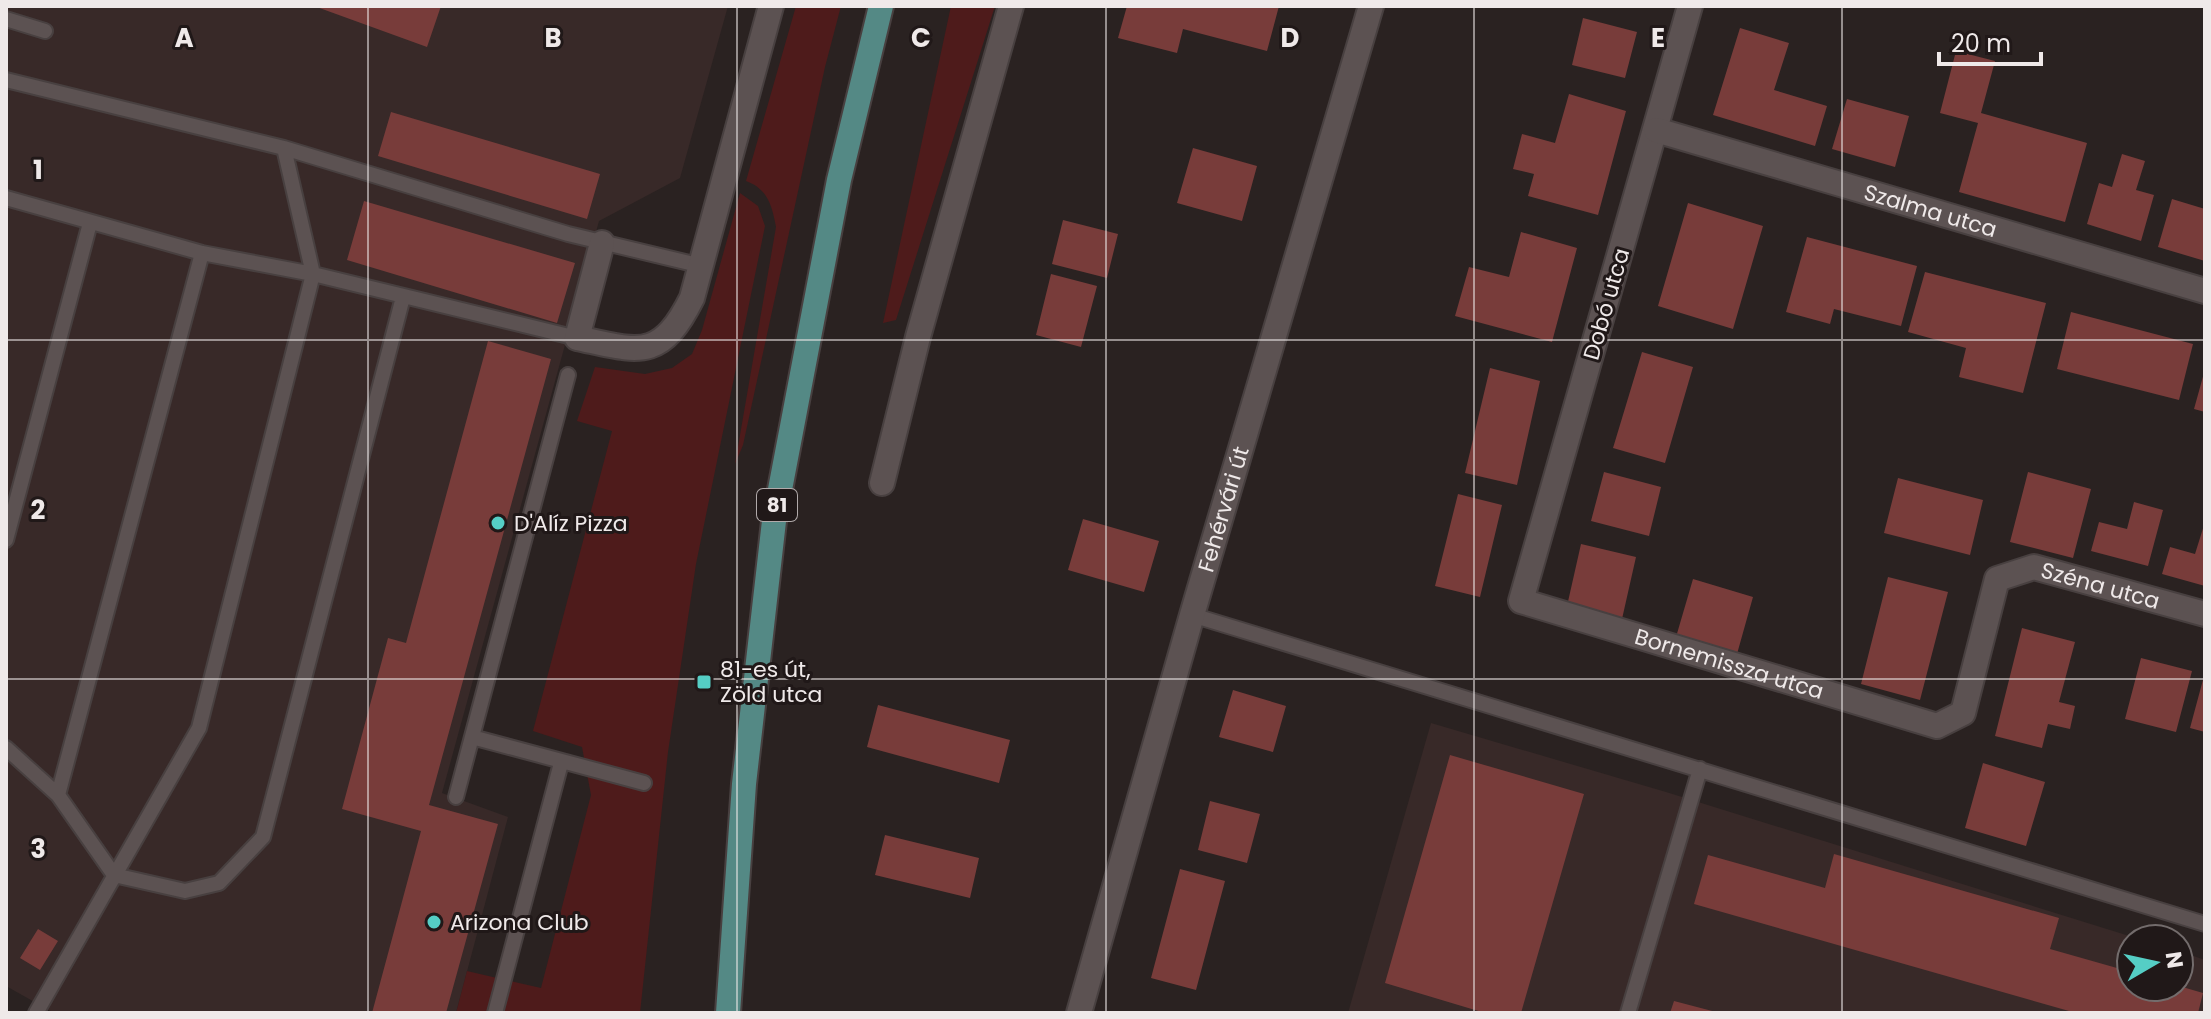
<svg xmlns="http://www.w3.org/2000/svg" width="2211" height="1019" font-family="Poppins,sans-serif">
  <style>
    .built { fill: #382928 }
    .green { fill: #4e1b1b }
    .building { fill: #783c3a }
    .lines { fill: none; stroke-linecap: round; stroke-linejoin: round }
    .service-casing { stroke: #484040; stroke-width: 18 }
    .minor-casing { stroke: #484040; stroke-width: 28 }
    .primary-casing { stroke: #484040; stroke-width: 28 }
    .service { stroke: #5c5252; stroke-width: 14 }
    .minor { stroke: #5c5252; stroke-width: 24 }
    .primary { stroke: #548985; stroke-width: 24 }
    .grid { fill: none; stroke: #efe9e9; stroke-width: 2; stroke-opacity: 0.55 }
    .poi-dot { fill: #55cec5; stroke: #201818; stroke-width: 3 }
    .labels { text-anchor: middle; stroke-width: 6; stroke-linejoin: round; paint-order: stroke }
    .shield { fill: #201818; stroke: #b1aaaa; stroke-width: 2 }
    .shield-label { font-size: 20px; font-weight: bold; fill: #efe9e9 }
    .street-label { font-size: 22px; fill: #efe9e9; stroke: #201818 }
    .poi-label { font-size: 22px; fill: #efe9e9; stroke: #201818; text-anchor: start }
    .grid-label { font-size: 26px; text-anchor: middle; font-weight: bold; fill: #efe9e9; stroke: #201818; stroke-width: 6; stroke-linejoin: round; paint-order: stroke }
  </style>
  <rect width="100%" height="100%" fill="#2a2221"/>
  <!-- built -->
  <path class="built" d="M6,6H728L680,178L599,221L442,793L508,817L456,1013H54L6,986Z
    M1431,723L1666,792L2139,939H2131V987H2179V951L2205,960V1013H1348Z"/>
  <!-- green -->
  <path class="green" d="M796,6H841L825,67L743,445L735,464L776,227C772,206 768,189 746,181Z
    M951,6H995L896,320L883,323Z
    M740,193L758,206L765,226L696,564L668,752L640,1013H456L467,971L541,988L591,795L582,747L533,731L612,431L577,421L595,367L645,374L672,368L692,354L702,330Z"/>
  <!-- building -->
  <path class="building" d="M314,6H441L427,47Z
    M1127,6H1279L1267,51L1183,29L1177,53L1118,38Z
    M1583,18L1637,32L1625,78L1572,65Z
    M1740,28L1789,43L1774,90L1827,106L1815,146L1713,115Z
    M1956,51L1995,61L1981,113L2087,143L2065,222L1959,192L1978,123L1940,113Z
    M1569,94L1626,111L1598,215L1528,196L1534,174L1513,169L1522,134L1555,143Z
    M1847,99L1909,116L1895,167L1832,149Z
    M391,112L600,174L587,219L378,156Z
    M1193,148L1257,166L1242,221L1177,203Z
    M2122,154L2145,161L2136,190L2154,195L2141,241L2087,224L2099,183L2112,187Z
    M2172,199L2205,209V261L2158,247Z
    M364,201L575,263L557,323L347,260Z
    M1688,203L1763,226L1733,329L1658,306Z
    M1063,220L1118,234L1107,278L1052,264Z
    M1521,232L1577,248L1552,342L1455,316L1469,267L1509,277Z
    M1807,237L1917,266L1901,326L1834,309L1830,324L1786,312Z
    M1925,272L2046,303L2023,393L1959,377L1966,348L1908,332Z
    M1051,274L1097,286L1081,347L1036,335Z
    M2071,312L2193,344L2179,400L2057,369Z
    M488,341L551,359L429,805L498,824L446,1013H372L421,831L342,809L388,638L406,643Z
    M1642,352L1693,367L1665,463L1613,448Z
    M1490,368L1540,381L1517,485L1465,473Z
    M2204,373H2205V412L2194,409Z
    M1604,472L1661,487L1649,536L1591,521Z
    M2028,472L2091,489L2073,558L2010,542Z
    M1898,478L1983,500L1970,555L1884,533Z
    M1458,494L1502,505L1480,597L1435,586Z
    M2134,502L2163,510L2148,566L2091,551L2099,522L2127,529Z
    M1083,519L1159,541L1144,592L1068,570Z
    M2205,522V586L2162,574L2170,547L2195,554Z
    M1581,544L1636,557L1622,619L1567,606Z
    M1888,577L1948,592L1920,700L1861,684Z
    M1693,579L1753,597L1737,654L1676,637Z
    M2022,628L2075,642L2059,702L2075,706L2070,729L2048,724L2042,748L1995,736Z
    M2141,658L2192,671L2176,732L2125,719Z
    M2204,676H2205V732L2190,728Z
    M1233,690L1286,706L1273,752L1219,737Z
    M878,705L1010,740L999,783L867,747Z
    M1450,755L1584,794L1521,1013H1485L1385,983Z
    M1983,763L2045,782L2026,846L1965,828Z
    M1210,801L1260,814L1247,863L1198,850Z
    M885,835L979,858L970,898L875,875Z
    M1834,854L2059,918L2050,949L2131,972V987L2179,986L2203,993L2198,1013H2076L1694,904L1708,855L1825,888Z
    M1180,869L1225,881L1196,990L1151,978Z
    M38,929L58,941L40,970L20,958Z
    M1674,1001L1716,1012V1013H1670Z"/>
  <g class="lines">
    <!-- service casing -->
    <g class="service-casing">
      <path id="service" d="M6,19L45,31
        M6,80L284,148L313,274L199,728L36,1013
        M284,148L568,234L702,266
        M6,198L202,253L313,274L577,338
        M6,540L90,223
        M1192,615L2205,924
        M472,737L644,783
        M6,748L58,795L114,875L185,891L219,883L263,837L403,297
        M58,795L202,253
        M456,797L568,375
        M495,1013L561,763
        M1628,1013L1700,769"/>
    </g>
    <!-- minor casing -->
    <g class="minor-casing">
      <g id="minor">
        <path id="s1" d="M1690,6L1521,601L1937,726L1963,713L1997,579L2034,567L2205,614"/>
        <path id="s2" d="M1656,130L2205,291"/>
        <path d="M602,243L577,338C639,351 660,362 692,298L771,6"/>
        <path d="M882,483L918,337L1011,6"/>
        <path id="s3" d="M1079,1013L1192,615L1371,6"/>
      </g>
    </g>
    <!-- primary casing -->
    <g class="primary-casing">
      <path id="primary" d="M728,1013L744,784L774,521L839,180L881,6"/>
    </g>
    <!-- service -->
    <use href="#service" class="service"/>
    <!-- minor -->
    <use href="#minor" class="minor"/>
    <!-- primary -->
    <use href="#primary" class="primary"/>
  </g>
  <!-- grid -->
  <path class="grid" d="M368,6V1013M737,6V1013M1106,6V1013M1474,6V1013M1842,6V1013M6,340H2205M6,679H2205"/>
  <!-- markers -->
  <g class="poi-dot">
    <circle cx="498" cy="523" r="8"/>
    <rect x="696" y="674" width="16" height="16" rx="4"/>
    <circle cx="434" cy="922" r="8"/>
  </g>
  <g class="labels">
    <!-- shield labels -->
    <rect class="shield" x="757" y="489" width="40" height="32" rx="6"/>
    <g class="shield-label">
      <text x="777" y="512">81</text>
    </g>
    <!-- street labels -->
    <g class="street-label">
      <text dy="8" stroke="none"><textPath href="#s2" startOffset="286">Szalma utca</textPath></text>
      <text transform="translate(1606 304) rotate(-74)" y="8">Dobó utca</text>
      <text dy="8" stroke="none"><textPath href="#s3" startOffset="524">Fehérvári út</textPath></text>
      <text dy="8" stroke="none"><textPath href="#s1" startOffset="1328">Széna utca</textPath></text>
      <text dy="8" stroke="none"><textPath href="#s1" startOffset="836">Bornemissza utca</textPath></text>
    </g>
    <!-- poi labels -->
    <g class="poi-label">
      <text x="514" y="531">D'Alíz Pizza</text>
      <text x="720" y="677">81-es út,<tspan x="720" dy="25">Zöld utca</tspan></text>
      <text x="450" y="930">Arizona Club</text>
    </g>
  </g>
  <g class="grid-label">
    <text x="184" y="47">A</text>
    <text x="553" y="47">B</text>
    <text x="921" y="47">C</text>
    <text x="1290" y="47">D</text>
    <text x="1658" y="47">E</text>
    <text x="38" y="179">1</text>
    <text x="38" y="519">2</text>
    <text x="38" y="858">3</text>
  </g>
  <!-- border -->
  <rect width="2211" height="1019" fill="none" stroke="#efe9e9" stroke-width="16"/>
  <!-- north arrow -->
  <g transform="translate(2155 963) rotate(81)"><circle r="38" fill="#201818" stroke="#736c6c" stroke-width="2"/>
  <path d="M0-6L14 30L0 20L-14 30Z" fill="#55cec5"/>
  <text y="-12" font-size="22" font-weight="bold" text-anchor="middle" fill="#efe9e9">N</text>
  </g>
  <!-- scale -->
  <path d="M1939 52v12h102v-12" fill="none" stroke="#efe9e9" stroke-width="4"/>
  <text x="1951" y="52" font-size="24" fill="#efe9e9" stroke="#201818" stroke-width="6" paint-order="stroke">20 m</text>
</svg>
